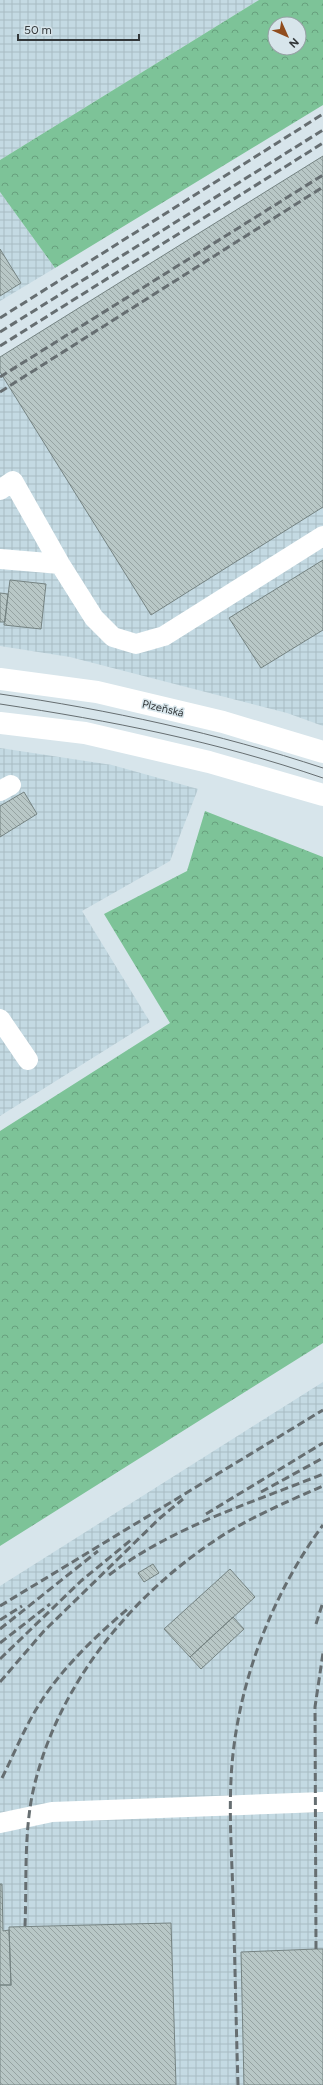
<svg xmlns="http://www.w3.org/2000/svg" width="323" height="2085" font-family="Figtree,sans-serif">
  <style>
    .industrial { fill: url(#industrial-grid) }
    .forest { fill: url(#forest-crowns); fill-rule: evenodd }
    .building { fill: url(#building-back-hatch); stroke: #758382 }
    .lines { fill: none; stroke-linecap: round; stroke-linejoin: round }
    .minor { stroke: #fff; stroke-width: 20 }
    .major { stroke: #fff; stroke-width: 22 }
    .tram { stroke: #666e71; stroke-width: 1 }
    .rail { stroke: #666e71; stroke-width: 3; stroke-dasharray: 8 4; stroke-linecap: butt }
    .labels { text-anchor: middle; stroke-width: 3; stroke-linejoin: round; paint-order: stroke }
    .street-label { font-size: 11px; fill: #33383a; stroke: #d7e5eb }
  </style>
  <defs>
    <pattern id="industrial-grid" width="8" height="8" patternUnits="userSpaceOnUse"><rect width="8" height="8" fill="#c4dae3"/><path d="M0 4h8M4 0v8" fill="none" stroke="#a9bcc4"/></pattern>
    <pattern id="forest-crowns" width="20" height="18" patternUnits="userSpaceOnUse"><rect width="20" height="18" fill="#7dc398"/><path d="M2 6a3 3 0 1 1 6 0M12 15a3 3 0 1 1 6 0" fill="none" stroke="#679f7d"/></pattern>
    <pattern id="building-back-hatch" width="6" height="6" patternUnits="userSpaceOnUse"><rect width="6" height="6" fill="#b8c7c6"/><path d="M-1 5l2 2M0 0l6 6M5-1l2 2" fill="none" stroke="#96a3a2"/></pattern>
  </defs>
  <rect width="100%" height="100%" fill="#d7e5eb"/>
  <!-- industrial -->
  <path class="industrial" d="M0,0H259L0,160Z
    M323,156V726L287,713L70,657L0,646V357Z
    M0,192L55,268L0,301Z
    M0,748L112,765L198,789L170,861L82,911L150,1022L0,1116Z
    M323,1382V2085H0V1586Z"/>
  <!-- forest -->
  <path class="forest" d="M259,0H323V105L55,268L0,192V160ZM275,24H299V48H275Z
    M205,811L323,857V1343L0,1546V1131L170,1023L104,914L187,871Z"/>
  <!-- building -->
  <path class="building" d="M323,156V507L151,615L0,372V357Z
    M0,249L21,283L0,296Z
    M323,560V630L261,668L229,618Z
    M10,580L46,584L41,629L4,625Z
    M0,593L8,594L5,622H0Z
    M24,792L37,814L0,837V806Z
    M153,1564L159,1573L144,1582L138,1573Z
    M230,1569L255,1597L190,1657L164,1629Z
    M233,1617L244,1629L201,1669L190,1657Z
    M0,1884H2L3,1931L9,1930L11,1985H0Z
    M171,1923L176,2085H0V1985H11L9,1927Z
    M316,1949H323V2085H244L241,1952Z"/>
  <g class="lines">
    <!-- minor -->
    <path class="minor" d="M0,490L13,481L60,564L94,618L113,637L136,644L164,636L323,536
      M0,559L60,564
      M0,791L11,785
      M0,1019L28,1060
      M0,1823L52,1812L323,1802"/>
    <!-- major -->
    <path class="major" d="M0,679L97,692L223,722L323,752
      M0,723L85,733L209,762L323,795"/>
    <!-- tram -->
    <path class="tram" d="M0,694C110,710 217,733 323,768
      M0,704C112,721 215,741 323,778"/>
    <!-- rail -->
    <path class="rail" d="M0,318L323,114
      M0,332L323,130
      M0,346L323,143
      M0,377L323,175
      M0,392L323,187
      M261,1492L323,1458
      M206,1514L323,1443
      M109,1575C174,1526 249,1504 323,1474
      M0,1606L323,1410
      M0,1620L22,1606
      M316,1624L323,1602
      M0,1629L98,1551
      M0,1643L50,1604
      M0,1659L81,1581L131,1540
      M0,1682L44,1631L160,1518L183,1499
      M2,1778C15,1752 26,1724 42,1700C65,1665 98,1634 130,1607
      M25,1926C27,1878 23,1826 36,1779C63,1676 139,1587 228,1532C258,1514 291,1500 323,1486
      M316,1949L315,1707L323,1653
      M238,2085C236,2023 235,1960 233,1898C232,1859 229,1819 231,1780C235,1690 270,1597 323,1525"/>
  </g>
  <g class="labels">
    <!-- street labels -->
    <g class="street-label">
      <text transform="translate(163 708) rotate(13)" y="4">Plzeňská</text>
    </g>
  </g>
  <!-- north arrow -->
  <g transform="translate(287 36) rotate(135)"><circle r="19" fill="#d7e5eb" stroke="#95a0a4"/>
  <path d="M0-3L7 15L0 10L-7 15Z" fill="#904d1e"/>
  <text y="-6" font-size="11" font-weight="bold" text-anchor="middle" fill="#33383a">N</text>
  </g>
  <!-- scale -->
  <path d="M18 34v6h121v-6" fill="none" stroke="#33383a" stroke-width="2"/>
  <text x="24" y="34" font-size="12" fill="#33383a" stroke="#d7e5eb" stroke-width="3" paint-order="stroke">50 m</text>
</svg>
